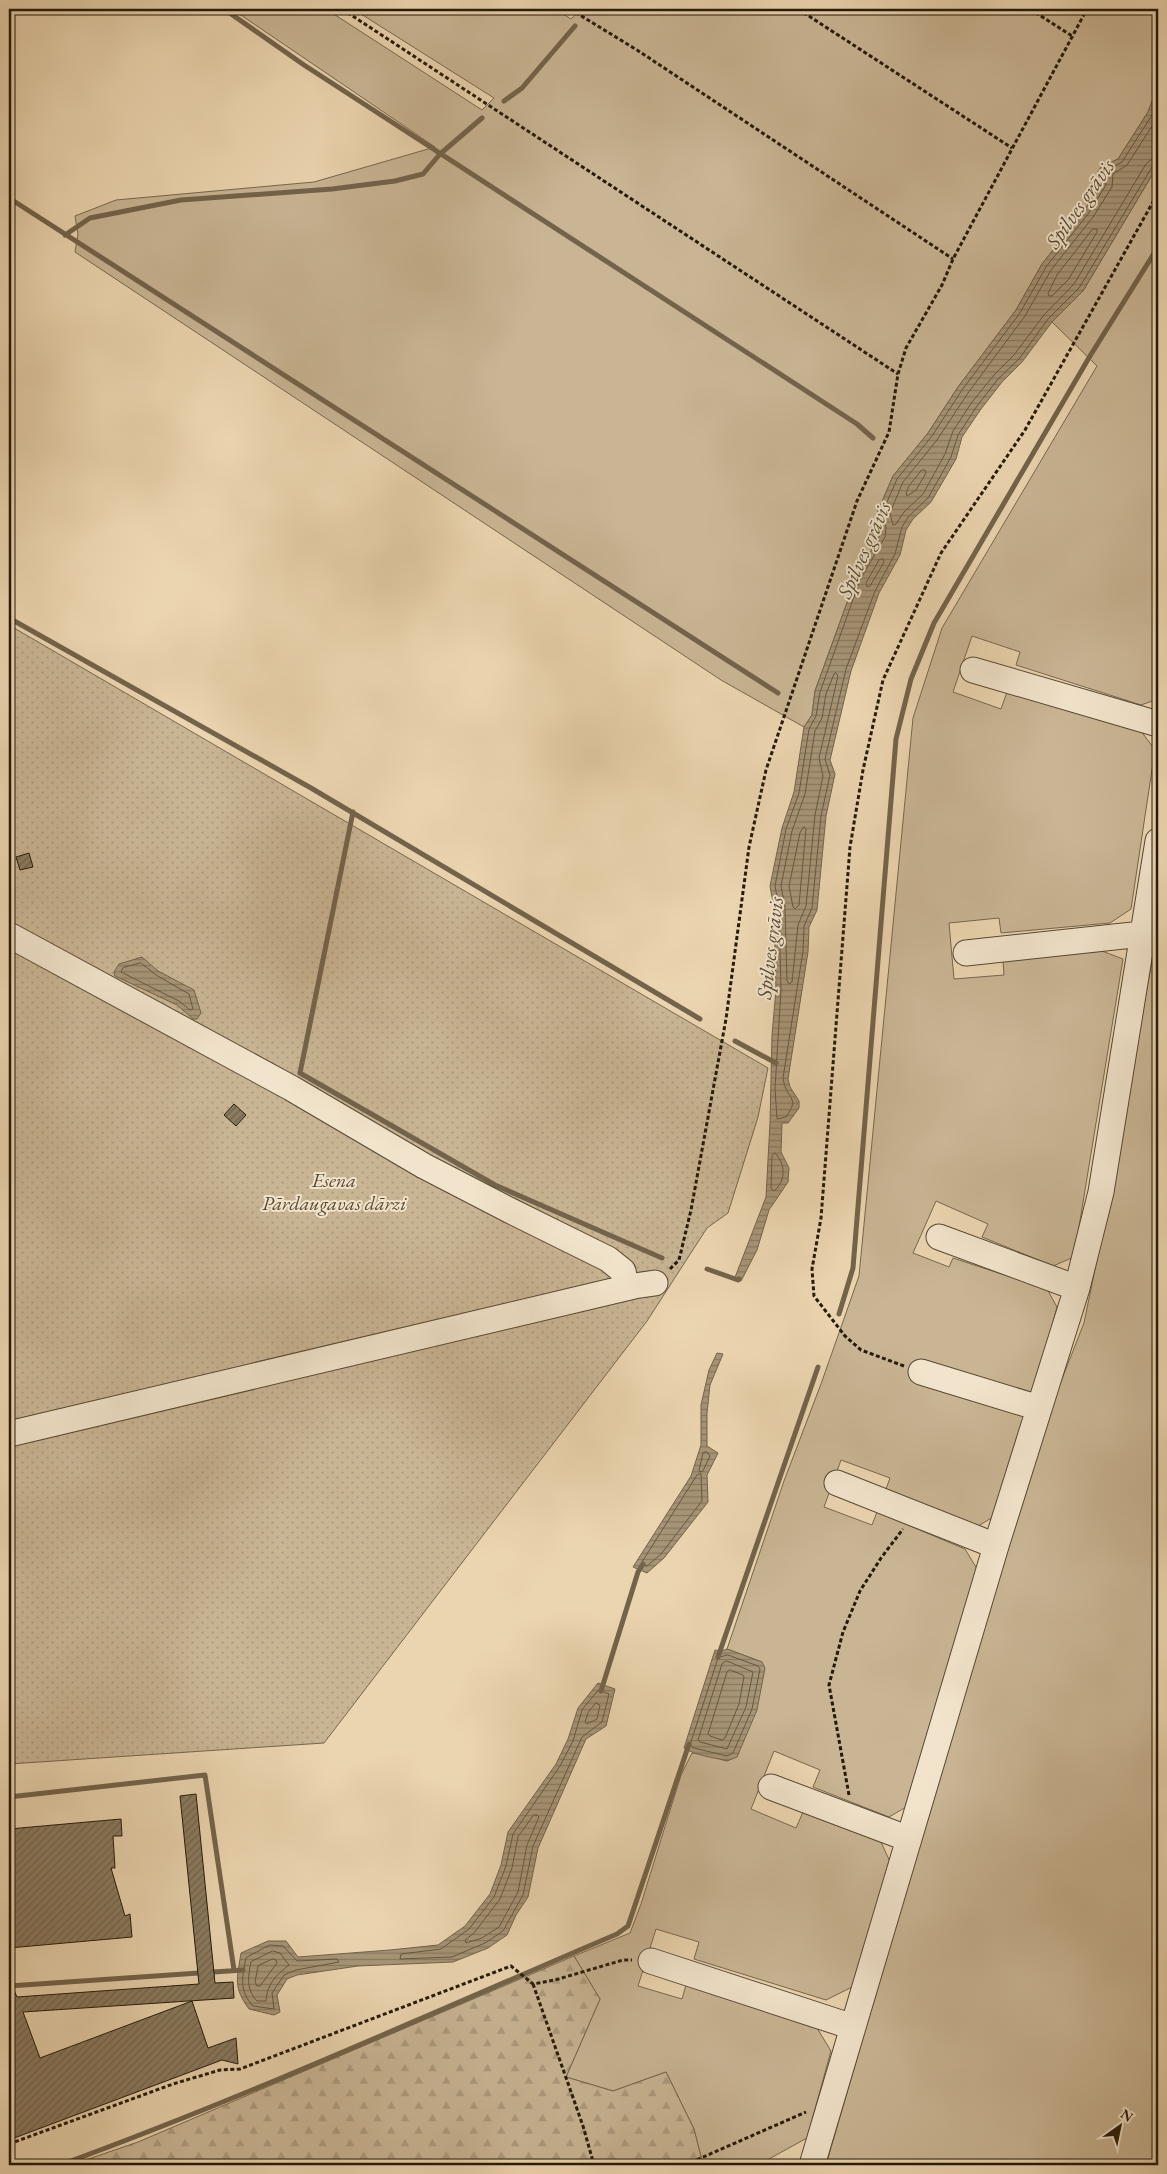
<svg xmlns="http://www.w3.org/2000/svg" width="1167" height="2174" font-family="'EB Garamond',serif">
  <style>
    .green { fill: #c9b594; stroke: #76674e }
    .forest { fill: url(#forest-firs); stroke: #76674e }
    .park { fill: url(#park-dots); stroke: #76674e }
    .water { fill: url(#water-rules); stroke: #73634b }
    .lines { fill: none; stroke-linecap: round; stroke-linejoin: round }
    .shore { stroke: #665740; stroke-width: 1 }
    .stream { stroke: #73634b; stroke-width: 5 }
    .building { fill: url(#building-hatch); stroke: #241909 }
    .minor-casing { stroke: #564833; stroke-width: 27 }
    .path { stroke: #241909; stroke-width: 3; stroke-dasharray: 4 2.5; stroke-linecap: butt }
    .minor { stroke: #f2e4cc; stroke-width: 25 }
    .labels { text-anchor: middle; stroke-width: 4; stroke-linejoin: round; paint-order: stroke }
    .park-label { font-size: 20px; font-style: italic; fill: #564833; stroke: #f2e4cc }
    .water-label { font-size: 21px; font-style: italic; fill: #584b35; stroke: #f2e4cc }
  </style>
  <defs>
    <pattern id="forest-firs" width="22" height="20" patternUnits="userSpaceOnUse" patternTransform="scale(1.25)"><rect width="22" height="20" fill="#c9b594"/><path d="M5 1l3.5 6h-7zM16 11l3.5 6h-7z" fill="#ac9b7e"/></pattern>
    <pattern id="park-dots" width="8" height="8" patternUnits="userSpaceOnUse" patternTransform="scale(1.25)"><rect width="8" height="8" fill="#c9b594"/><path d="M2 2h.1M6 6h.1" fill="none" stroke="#ac9b7e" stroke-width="1.8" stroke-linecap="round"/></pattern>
    <pattern id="water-rules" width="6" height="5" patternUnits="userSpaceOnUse" patternTransform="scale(1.25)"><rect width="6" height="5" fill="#a79577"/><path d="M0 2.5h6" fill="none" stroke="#887960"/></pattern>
    <pattern id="building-hatch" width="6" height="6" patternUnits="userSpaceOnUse" patternTransform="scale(1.25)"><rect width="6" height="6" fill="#8b7b60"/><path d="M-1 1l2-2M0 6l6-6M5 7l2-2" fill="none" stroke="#71644d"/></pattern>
  </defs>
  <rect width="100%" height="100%" fill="#ebd5b0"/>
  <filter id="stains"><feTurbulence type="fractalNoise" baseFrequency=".004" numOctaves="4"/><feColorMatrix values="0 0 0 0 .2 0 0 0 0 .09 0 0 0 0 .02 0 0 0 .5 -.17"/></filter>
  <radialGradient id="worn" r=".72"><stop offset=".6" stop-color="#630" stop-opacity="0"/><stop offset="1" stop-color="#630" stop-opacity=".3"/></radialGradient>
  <!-- green -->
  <path class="green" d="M232,9H326L482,110L494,98L361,14L364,9H555L571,19L581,9H1158V86L1148,112L1118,159L1101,167L1098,172L1102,182L1084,211L1042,264L1016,310L958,387L928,433L893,476L878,511L881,528L880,535L856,578L815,691L812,715L804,727L721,680L75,252L78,234L75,216L116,200L314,182L435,147Z
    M1158,165V699L1141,705L1016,665L1020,652L972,636L953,692L1001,709L1007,692L1141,731L1155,750L1131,909L1110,923L1001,933L999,918L949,923L954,979L1004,975L1003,961L1102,951L1123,959L1074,1257L1053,1266L982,1237L988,1224L936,1201L913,1253L949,1267L953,1258L1047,1289L1057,1307L1038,1382L993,1517L975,1528L886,1489L890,1478L841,1460L824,1507L872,1525L877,1512L965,1549L979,1572L908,1806L889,1817L813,1787L820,1770L774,1751L751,1809L796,1828L803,1812L881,1842L891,1864L852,1987L826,2000L694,1959L699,1942L656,1929L638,1986L682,1999L686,1985L817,2028L831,2051L807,2138L758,2165H703L694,2129L666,2072L613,2091L566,2077L600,1999L574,1956L630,1933L641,1904L681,1775L692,1753L706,1754L727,1761L762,1662L727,1649L784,1481L821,1384L859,1276L913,718L942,628L1097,366L1052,322L1083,291Z
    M1158,927V2165H826L1007,1542L1045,1422L1084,1323L1108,1206Z"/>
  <!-- forest -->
  <path class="forest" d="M574,1956L600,1999L566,2077L613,2091L666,2072L694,2129L703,2165H71L138,2142Z"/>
  <!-- park -->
  <path class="park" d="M9,625L768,1068L758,1117L728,1213L707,1228L647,1321L324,1743L9,1764Z"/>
  <!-- water -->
  <path class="water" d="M1158,86V165L1083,291L1052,322L1022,362L1002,382L981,409L962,437L956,459L931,502L913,519L906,530L900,555L879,593L851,671L830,760L835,774L826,816L817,910L809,927L808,952L788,1079L790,1087L799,1101V1108L788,1123H782L781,1152L789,1168L788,1182L769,1210L757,1250L741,1281L734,1280L766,1197L770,1123L772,1035L776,990L774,908L770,886L782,828L794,792L804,727L812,715L815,691L856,578L880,535L881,528L878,511L893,476L928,433L958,387L1016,310L1042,264L1084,211L1102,182L1098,172L1101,167L1118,159L1148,112Z
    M142,957L158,971L194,990L201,1013L197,1019H193L177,1005L115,976L114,972L119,964Z
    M717,1353L723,1354L710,1385L707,1413V1446L718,1453L707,1475L708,1502L664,1558L647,1573L633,1567L691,1476L701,1445V1405L709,1370Z
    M727,1649L762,1662L765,1668L757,1710L737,1757L727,1761C713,1757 696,1756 684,1748L715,1650L721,1651Z
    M598,1683L615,1689L606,1726L586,1739L538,1848L528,1897L516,1915L507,1935L488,1948L453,1962L358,1966L297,1975L287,1979L277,1995L280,2012L274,2015L249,2009C233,1987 237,1979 241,1953L268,1941H286L298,1957L390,1950L438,1945L465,1926L490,1894L501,1865L508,1832L556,1764L568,1739L578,1708Z"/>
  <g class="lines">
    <!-- shore -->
    <path class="shore" d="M1158,100L1152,115L1122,162L1105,171L1106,185L1088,214L1046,267L1020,313L962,390L932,436L897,479L883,511L886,528L885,537L860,580L820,692L816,716L809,729L799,793L786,829L775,886L779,907L781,990L775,1089L777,1119L786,1117C801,1096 786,1100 783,1078L803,951L804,926L812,908L821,816L830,775L825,759L846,669L875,591L895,554L902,527L909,516L928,498L951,457L958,435L977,406L998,379L1019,359L1048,319L1079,288L1152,167L1158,164
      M1158,117L1127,165L1113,174L1112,187L1093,217L1051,270L1025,316L968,393L937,440L903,482L890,513L893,525L896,524L904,512L923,494L945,454L953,431L972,402L994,375L1014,355L1044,315L1074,284L1146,164L1152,159L1158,158
      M1093,229H1097V232L1068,280L1052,296H1049L1048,293L1057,275Z
      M922,470H925L926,473L916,490L907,496L906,493L909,486Z
      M883,559L884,562L870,586L867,587L866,583L879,560Z
      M836,673L838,676L819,758L823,776L815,815L806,906L798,925L792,982L789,984L787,981L785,907L781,886L792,831L805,794L815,731L822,718L826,694L834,674Z
      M804,827L806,829L799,905L795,909L793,907L789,886L800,833Z
      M141,963L156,975L189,994L193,1009L190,1010L179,1001L121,972L123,968Z
      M775,1153C786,1164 786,1181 774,1191L771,1188L772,1156Z
      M707,1452L710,1456L703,1471L700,1472L699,1470L703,1453Z
      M701,1474L702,1501L661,1554L647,1566L642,1565V1562L697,1475Z
      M728,1655L758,1666L760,1669L752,1709L733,1753L727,1756L694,1748L690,1745L718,1658Z
      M727,1661L753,1672L746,1707L727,1749L700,1742L698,1740L722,1664Z
      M730,1670L743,1675L744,1677L739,1704L725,1738L722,1740L710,1736L708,1734L727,1672Z
      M599,1690L609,1694L602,1722L582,1737L533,1846L523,1895L503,1931L485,1943L452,1957L400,1959L401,1954L441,1949L469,1929L494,1897L506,1866L513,1834L560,1766L573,1741L582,1710Z
      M596,1703L600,1705L597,1719L587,1724L585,1722L588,1713Z
      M534,1815H537L539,1817L527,1845L518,1892L499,1927L482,1938L466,1943L465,1940L474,1933L500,1899L512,1868L518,1837Z
      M270,1945L283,1946L297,1961L337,1959L339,1962L296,1970L284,1975L272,1993L274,2009L253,2006C239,1991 242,1977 246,1958Z
      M273,1951L280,1953L289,1965C276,1975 267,1984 266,2001H257C246,1989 248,1977 251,1962Z
      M273,1959L276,1960L277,1963L260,1986H257L255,1982L258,1966Z"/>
    <!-- stream -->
    <path class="stream" d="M224,9L304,65L857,424L873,438
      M588,11L594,9
      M504,101L522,88L575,26
      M9,198L778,693
      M65,235L90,218L181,200L332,189L395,181L423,174L440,154L482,118
      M9,618L311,788L700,1019
      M353,812L300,1073L495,1185L662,1258
      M735,1041L776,1063
      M707,1269L738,1280L739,1279
      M839,1314L853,1268L896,739L911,679L934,623L1090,356L1158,247
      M718,1657L818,1367
      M601,1691L638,1572L643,1564
      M9,1797L205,1775L234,1970
      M9,1986L243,1970
      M60,2165C249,2096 432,2013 617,1934L628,1926L689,1744"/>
  </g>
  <!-- building -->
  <path class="building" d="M29,853L33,867L20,870L16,857Z
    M234,1104L246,1115L236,1126L224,1115Z
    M196,1794L215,1983L233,1982L234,1998L23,2012L40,2058L192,2001L208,2048L236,2038L238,2064L222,2060L9,2140V1979L17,1997L199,1984L180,1796Z
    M121,1819L122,1836H113L115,1868H111L125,1916L130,1914L132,1937L9,1948V1829Z"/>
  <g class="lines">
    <!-- minor casing -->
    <g class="minor-casing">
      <path id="minor" d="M973,670L1158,724
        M9,935L291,1088L424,1166L509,1210L608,1259L623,1271L625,1281L620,1289
        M966,953L1142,934
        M939,1237L1077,1288
        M921,1372L1039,1408
        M9,1434L634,1286L655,1283
        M837,1483L996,1546
        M771,1787L909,1839
        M651,1961L853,2027
        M812,2165L996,1546L1077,1288L1101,1192L1158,841"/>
    </g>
    <!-- path -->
    <path class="path" d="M342,9L898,374
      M570,9L637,50L953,259
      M798,9L1012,148
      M1030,9L1072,36
      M670,1269L679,1260L691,1210L726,1019L749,847L766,770L857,501L889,432L898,374L906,348L942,285L953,259L1087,9
      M904,1366L861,1350L845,1336L814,1296L812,1269L821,1218L850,847L863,770L883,680L941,553L1025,430L1158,193
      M849,1795L829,1685L843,1632L860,1591L881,1558L903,1529
      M533,1984L583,2126L594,2165
      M9,2144L173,2084L220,2070L240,2069L511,1966L533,1984L555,1980L623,1960H632
      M685,2165L806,2112"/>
    <!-- minor -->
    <use href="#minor" class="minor"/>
  </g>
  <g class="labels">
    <!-- park labels -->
    <g class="park-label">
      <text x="334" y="1187">Esena<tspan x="334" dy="23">Pārdaugavas dārzi</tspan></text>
    </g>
    <!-- water labels -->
    <g class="water-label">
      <text transform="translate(1080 204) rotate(-55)" y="7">Spilves grāvis</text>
      <text transform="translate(864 550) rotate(-66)" y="7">Spilves grāvis</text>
      <text transform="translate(770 948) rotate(-83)" y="7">Spilves grāvis</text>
    </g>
  </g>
  <!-- margin -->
  <rect width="1167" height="2174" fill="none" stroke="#ebd5b0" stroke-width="30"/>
  <rect x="10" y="10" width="1147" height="2154" fill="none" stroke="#241909" stroke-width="2.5"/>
  <rect x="15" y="15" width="1137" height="2144" fill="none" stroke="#241909"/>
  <!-- north arrow -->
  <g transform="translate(1120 2126) rotate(33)" stroke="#f2e4cc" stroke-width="4" paint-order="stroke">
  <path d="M0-4L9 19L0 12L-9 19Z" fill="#241909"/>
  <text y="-8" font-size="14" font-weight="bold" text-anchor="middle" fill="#241909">N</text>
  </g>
  <rect width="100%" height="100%" filter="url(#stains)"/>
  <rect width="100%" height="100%" fill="url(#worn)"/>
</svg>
